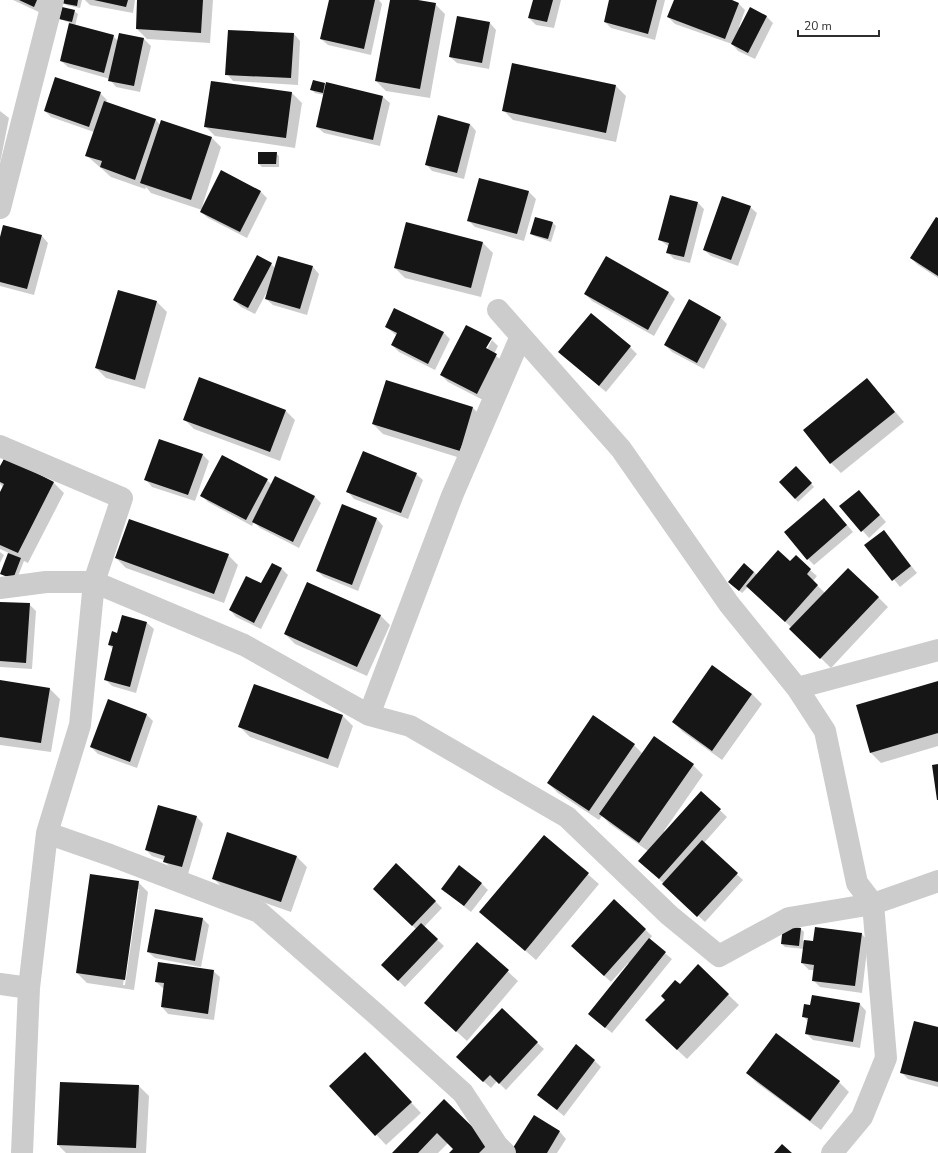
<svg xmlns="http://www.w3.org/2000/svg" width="938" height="1153" font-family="'Nunito Sans',sans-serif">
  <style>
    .shadow { fill: #0003; fill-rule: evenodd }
    .building { fill: #161616 }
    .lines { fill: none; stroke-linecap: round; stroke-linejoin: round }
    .minor { stroke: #ccc; stroke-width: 22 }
  </style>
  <rect width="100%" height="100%" fill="#fff"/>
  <!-- shadow -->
  <path class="shadow" d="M13,0H47L41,13Z
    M63,0H82L80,8L66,5Z
    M85,0H135L133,13L90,5Z
    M138,0H213L210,43L147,39L137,29Z
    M330,0H379L382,4L371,55L328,45L321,39Z
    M391,0H412L435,4L445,14L430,98L386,91L376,81Z
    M534,0H561L554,28L536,25L529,18Z
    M610,0H665L655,40L611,28L605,22Z
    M675,0H729L739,4L745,10L739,27H740L750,8L767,17L773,23L755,59L738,51L732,44L675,24L668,17Z
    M74,11L78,14L75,26L113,36L118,41L120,34L144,39L151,46L140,92L116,87L110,80V79L68,67L61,61L70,23L60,19Z
    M490,23L496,30L489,69L457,63L450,57Z
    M294,34L300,41L298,85L233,81L227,74Z
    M212,82L292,93L302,103L295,148L215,136L205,126Z
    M324,84L383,97L390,103L380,146L324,133L317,127L324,95L315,93L312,90Z
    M616,86L626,96L616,142L513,120L503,110Z
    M100,93L107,100L106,103L156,120L160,125L211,137L221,147L202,207L221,171L261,192L267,198L247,238L208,218L201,212L202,210L151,193L146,187L145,189L111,177L86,155L94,132L51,117L45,111Z
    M0,111L9,118L0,163Z
    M470,124L476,131L464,179L432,171L426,164Z
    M276,153L279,156V167H262L259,164Z
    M480,179L529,192L536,199L524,241L475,227L468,220Z
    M698,203L704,209L690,263L674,259L667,252L669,247L659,239Z
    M750,207L757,213L738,266L711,256L704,250Z
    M536,218L553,223L556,226L551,242L534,236L531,233Z
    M938,219V278L918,265L911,258Z
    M42,236L48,243L34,295L0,286V241Z
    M483,243L493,253L481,297L405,278L395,268Z
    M279,257L313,267L319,274L307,315L273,305L266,299L268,290L255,314L241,307L234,300L271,264L275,268Z
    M118,291L157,302L167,312L145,389L106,378L96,368Z
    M669,293L675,299L654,336L592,301L585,294Z
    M721,318L727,324L704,369L672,352L665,345Z
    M466,326L491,339L498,346L494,354L503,362L483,400L448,382L441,375ZM490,340H492L485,353L483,352Z
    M386,327L443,332L450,339L435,370L399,352L392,345L397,336Z
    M630,347L637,354L606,392L566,358Z
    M867,379L904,422L841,473L831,463Z
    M386,381L473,408L483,418L470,461L383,434L373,424Z
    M285,410L295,420L280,461L194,429L184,419Z
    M203,455L209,461L195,501L152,487L146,480Z
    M796,467L814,487L798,502L780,482Z
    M0,468L54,483L64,493L28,563L24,561L16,581L1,574L9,553L0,549V494L3,487L0,484Z
    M416,474L423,480L408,519L354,499L348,492Z
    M267,480L272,485L315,497L321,503L299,548L260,528L254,522L252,526L208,502L201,495Z
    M865,498L886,522L869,538L841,506Z
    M342,506L377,519L383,526L358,591L324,577L317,571Z
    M831,506L853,532L814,565L808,559Z
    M883,531L917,573L900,587L866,545Z
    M0,552L4,555L0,563Z
    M228,555L238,565L224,603L126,568L116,558Z
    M790,562L810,570L817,576L813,581L825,593L878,597L888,607L831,668L801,639L792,628L748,587L742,593L732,585L754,572L757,575Z
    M281,568L288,575L261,629L236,617L230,610Z
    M0,603L29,604L36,611L32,669L0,667Z
    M380,615L390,625L367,676L295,644L285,634Z
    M123,616L147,623L154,629L136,693L112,686L105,679L113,649L109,645L118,634Z
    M0,681L50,689L60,699L51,752L0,745Z
    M938,682V746L881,763L871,753Z
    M255,685L343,716L353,726L338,768L250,737L240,727Z
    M752,694L762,704L722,760L683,732L673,722Z
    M147,715L153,721L137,768L98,754L91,747Z
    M654,738L693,765L703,775L664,831L665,832L701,792L727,817L704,843L743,880L705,922L646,867L648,851L610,824L602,816L599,820L558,793L548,783L634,745L643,754Z
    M197,817L203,824L188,874L171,868L164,861V860L152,856L146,850Z
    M228,833L297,857L307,867L291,912L223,888L213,878Z
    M544,836L599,884L536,960L481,912Z
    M138,882L148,892L134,990L87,983L77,973ZM137,889H139L125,985H123Z
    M481,883L488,890L471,912L442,889Z
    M381,896L435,901L442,908L424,927L444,946L405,987L382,965L416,929Z
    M614,900L652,936L649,940L672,959L612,1033L596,1020L630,964L628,963L611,982L579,953Z
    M203,919L209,925L201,967L155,958L148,952Z
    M801,929L804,932L803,941L814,942L862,934L868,941L862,993L820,987L813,980L815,970H809L802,963L804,949L785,947L782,944Z
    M477,943L518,981L467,1041L425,1003Z
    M698,966L739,1005L687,1059L656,1030L680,985Z
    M213,971L220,977L214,1020L168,1014L162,1007L164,989L156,982Z
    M860,1004L866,1011L860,1048L813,1040L806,1033L808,1021L803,1016L811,1007Z
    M502,1010L544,1049L506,1090L497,1081L491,1088L464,1064Z
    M938,1028V1087L908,1079L901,1072Z
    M595,1061L601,1067L564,1116L538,1095Z
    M375,1064L421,1113L386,1145L330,1086Z
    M747,1073L839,1082L849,1092L821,1130L757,1083Z
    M139,1086L149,1096L146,1153H66L58,1145Z
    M444,1100L498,1153H450L454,1149L448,1143L438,1153H393Z
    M534,1116L560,1132L566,1139L557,1153H515Z"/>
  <!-- building -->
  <path class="building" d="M19,0H37L34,7Z
    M62,0H78L77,6L61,3Z
    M94,0H128L126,7Z
    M137,0H203L201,33L136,29Z
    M329,0H375L364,49L320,39Z
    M390,0H418L436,3L420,89L375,81Z
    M533,0H553L547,22L528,18Z
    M609,0H657L648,34L604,22Z
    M674,0H732L739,3L725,39L667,17Z
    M62,7L75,10L72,22L59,19Z
    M750,7L767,16L748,53L731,44Z
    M457,16L490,22L482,63L449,57Z
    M69,23L114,35L104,73L60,61Z
    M228,30L294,33L291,78L225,75Z
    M119,33L144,38L134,86L108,81Z
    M512,63L616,85L606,133L502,111Z
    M55,77L101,92L89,127L44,111Z
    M313,80L325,83L323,93L310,90Z
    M211,81L292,92L286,138L204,127Z
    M326,82L383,96L373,140L316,127Z
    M104,101L156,119L135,180L100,167L102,161L85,156Z
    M438,115L470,124L457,173L425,165Z
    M161,120L212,137L191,200L140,183Z
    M258,152H277L276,164H258Z
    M221,170L261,191L240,232L200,212Z
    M479,178L529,191L517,234L467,221Z
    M670,195L698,202L684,257L666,253L669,243L658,240Z
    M722,196L751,206L731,260L703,250Z
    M535,217L553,222L548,239L530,234Z
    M936,217L938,218V276L910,258Z
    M406,222L483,242L471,288L394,268Z
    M3,225L42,235L27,289L0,282V237Z
    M257,255L272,263L248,308L233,300Z
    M278,256L313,266L300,309L265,299Z
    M606,256L669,292L648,330L584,294Z
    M118,290L157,301L135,380L95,368Z
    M689,299L721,317L697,363L664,345Z
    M394,308L444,332L428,364L391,345L397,333L385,327Z
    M591,313L631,346L599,386L558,352Z
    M466,325L492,338L486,348L497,354L477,394L440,375Z
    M199,377L286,410L270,452L183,420Z
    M867,378L895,412L830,464L803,430Z
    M386,380L473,407L460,451L372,424Z
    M159,439L203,454L188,495L144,480Z
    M363,451L417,473L401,513L346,492Z
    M222,455L268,479L246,520L200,496Z
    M5,457L54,482L18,553L0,545V492L4,484L0,482V466Z
    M796,466L812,483L795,499L779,482Z
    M275,476L315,496L293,542L252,522Z
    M859,490L880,515L861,532L839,506Z
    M824,498L847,525L807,560L784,532Z
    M342,504L377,518L352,585L316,571Z
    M129,519L229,554L214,594L115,558Z
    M884,530L911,566L892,581L864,545Z
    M778,550L790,561L796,555L811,569L807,574L818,585L785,622L746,586Z
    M8,553L21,558L13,579L0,574Z
    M272,563L282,568L254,623L229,610L246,576L261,583Z
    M744,563L754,572L739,591L728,582Z
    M848,568L879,597L820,659L789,629Z
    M307,582L381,615L357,667L284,634Z
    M0,602L30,603L26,663L0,661Z
    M122,615L147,622L130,687L104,680L113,646L108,645L112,631L117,633Z
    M712,665L752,694L712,751L672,722Z
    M0,680L50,688L41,743L0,737Z
    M938,681V733L870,753L856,705Z
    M254,684L343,715L328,759L238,727Z
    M108,699L147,714L130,762L90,747Z
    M593,715L635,744L589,811L547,783Z
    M654,736L694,764L639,843L599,814Z
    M938,764V800H937L932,765Z
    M701,791L721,809L659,879L638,861Z
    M158,805L197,816L182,867L163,862L165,856L145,850Z
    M227,832L297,856L281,902L212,879Z
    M544,835L589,873L525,951L479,912Z
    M702,840L738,873L697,917L662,884Z
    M396,863L436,901L412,926L373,889Z
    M459,865L482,883L464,906L441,889Z
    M90,874L139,881L125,980L76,973Z
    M614,899L646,929L604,976L571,946Z
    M155,909L203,918L195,961L147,952Z
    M421,923L438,939L398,981L381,965Z
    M783,926L801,928L799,946L781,944Z
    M815,927L862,933L855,986L812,981L814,965L801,963L804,940L813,941Z
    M649,938L666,952L605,1028L588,1014Z
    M477,942L509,970L456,1032L424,1003Z
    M158,962L214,970L208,1014L161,1007L164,983L155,982Z
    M698,964L729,994L677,1050L645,1020L665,1000L661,996L675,980L680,984Z
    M812,995L860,1003L853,1042L805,1034L808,1018L802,1017L804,1004L810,1005Z
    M502,1008L538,1042L499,1084L490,1075L483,1082L456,1057Z
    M914,1021L938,1027V1082L900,1073Z
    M776,1033L840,1081L810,1121L746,1073Z
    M576,1044L595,1060L557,1110L537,1095Z
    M365,1052L412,1102L375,1136L329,1086Z
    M60,1082L139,1085L136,1148L57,1145Z
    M444,1099L489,1143L479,1153H449L453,1149L437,1133L418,1153H392Z
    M534,1115L560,1131L547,1153H515L511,1151Z
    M782,1144L792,1153H774Z"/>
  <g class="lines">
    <!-- minor -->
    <path class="minor" d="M0,208L53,0
      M498,310L621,449L729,604L797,688L825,731L857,883L873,904L886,1058L862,1117L832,1153
      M0,446L122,498L94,582H46L0,588
      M797,688L938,650
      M369,715L410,726L567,817L669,915L719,956L789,918L873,904L938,881
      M47,833L80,725L94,582L244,645L369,715L452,496L521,336
      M0,984L29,988L47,833L110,855L259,912L377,1015L463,1093L497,1145L505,1153
      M22,1153L29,988"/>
  </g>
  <!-- scale -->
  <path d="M798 30v6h81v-6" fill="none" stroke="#2f2f2f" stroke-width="2"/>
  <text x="804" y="30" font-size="12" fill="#2f2f2f" stroke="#ffffff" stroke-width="3" paint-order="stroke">20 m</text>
</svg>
